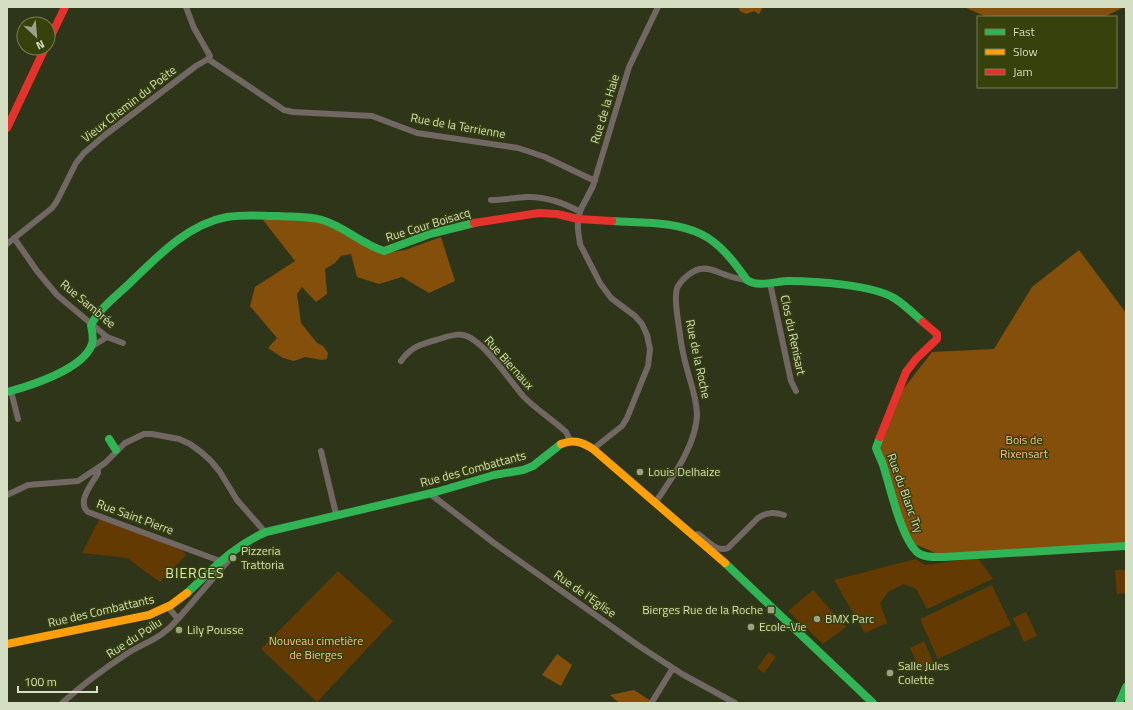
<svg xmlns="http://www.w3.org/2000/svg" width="1133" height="710" font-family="'Titillium Web',sans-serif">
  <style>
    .green { fill: #643a03 }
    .forest { fill: #844e0b }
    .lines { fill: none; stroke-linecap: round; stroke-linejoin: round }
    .street { stroke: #716763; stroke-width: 6 }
    .fast { stroke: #30b455; stroke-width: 8 }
    .slow { stroke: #ff9f0a; stroke-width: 8 }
    .jam { stroke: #e5322d; stroke-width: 8 }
    .poi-dot { fill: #9ba286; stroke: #36410c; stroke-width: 1.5 }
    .labels { text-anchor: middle; stroke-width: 3; stroke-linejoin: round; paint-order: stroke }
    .street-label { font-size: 12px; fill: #d5ddc2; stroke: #36410c }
    .park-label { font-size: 12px; fill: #febd86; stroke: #36410c }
    .poi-label { font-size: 12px; fill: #d5ddc2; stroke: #36410c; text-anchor: start }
    .quarter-label { font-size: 14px; letter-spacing: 1px; fill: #dbebb3; stroke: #36410c }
  </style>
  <rect width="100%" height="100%" fill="#2f3518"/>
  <!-- green -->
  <path class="green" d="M100,518L182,550L186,555L160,582L127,558L82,553Z
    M978,558L993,579L927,609L916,589L904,584L889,591L880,603L887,623L865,633L834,580L916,559L925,565Z
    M1115,570H1126V593L1117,594Z
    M338,571L393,621L317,702L261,649Z
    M992,585L1011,625L938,659L920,619Z
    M813,590L846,627L823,644L788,611Z
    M1026,612L1037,636L1024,642L1013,618Z
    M924,641L935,666L921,672L910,648Z
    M769,652L776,657L764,673L757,668Z"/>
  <!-- forest -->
  <path class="forest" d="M738,7H763L759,14L754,11L746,14L740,11Z
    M964,7H1124L1104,17H987Z
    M293,217L317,219L386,253L405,250L441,237L455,281L429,293L402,277L379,284L357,277L351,254L341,256L335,263L325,269L327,294L316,302L302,287L297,294L301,323L317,343L323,346L328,353L327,359L322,360L305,357L294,361L283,358L268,348L277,338L250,306L255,287L295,261L263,220Z
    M1079,250L1126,313V543L938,554L912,543L876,445L904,388L932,352L994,349L1032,287Z
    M557,654L572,665L561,686L542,675Z
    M634,690L651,701V703H619L610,695Z"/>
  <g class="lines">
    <!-- street -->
    <path class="street" d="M186,7L194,28L210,56L208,59
      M208,59L284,110L293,112L372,116L417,133L518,148L545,157L595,181
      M491,200C503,200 514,198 526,197C544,196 565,203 580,212
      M14,238L37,271L57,295L107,337L123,343
      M7,244L52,208L57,201L76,163L84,153L105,135L196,66L208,59
      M770,283L791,381L796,391
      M91,347L107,337
      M401,361C411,347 419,345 436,340C444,338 454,333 463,335C482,338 510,381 524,397C537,410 553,420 566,432L570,440
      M11,391L18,419
      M593,449L622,426L627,418L648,366L650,349L647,335L642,324L635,316L611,298L600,283L580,244L578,230V219L581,209L593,186L629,67L658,7
      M321,451L336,514
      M98,469V473C92,484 76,502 88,512L220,561
      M429,493L494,543L639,646L682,674L735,703
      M7,495L28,485L78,481L105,463L125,443L144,434H152L179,439L190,444L201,452L211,461L220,472L237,500L265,532
      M655,503C672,478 697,444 697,413C696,394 688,376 684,357C681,346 680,333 678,321C677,311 674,299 677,288C681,280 691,271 700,269C710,267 719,273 729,276C734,278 741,279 747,280
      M694,536L698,534C707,540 717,553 728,548L758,518C767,512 774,512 784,515
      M178,619L228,561L227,555
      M652,702L673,668
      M62,703C82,685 105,668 128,653C148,641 162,638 178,619L168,607"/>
    <!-- fast -->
    <path class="fast" d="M612,221C642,223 674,221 701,234C720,243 735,263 747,280C758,288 776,281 789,281C815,281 873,285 894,298C905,305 914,314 923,322
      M7,392C30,386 84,369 92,344C94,338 92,331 91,325C100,308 116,296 130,283C158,256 188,224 227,217C245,214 262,216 279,216C293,217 308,216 322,220C344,226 361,244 384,251L430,234L474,223
      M880,437L876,448C878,454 881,459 883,465C890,486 901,538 917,552C924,558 935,557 944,557L1126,546
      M109,439L116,450
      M725,563L873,703
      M187,593C214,568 232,547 266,532L436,492L494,475L523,470L533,466L561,444
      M1119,703L1126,687"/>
    <!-- slow -->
    <path class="slow" d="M561,444C574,439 582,442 593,449L725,563
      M7,644L149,615L171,605L187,593"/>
    <!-- jam -->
    <path class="jam" d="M48,42L65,7
      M7,128L45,48
      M474,223L539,213L557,214L578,219L612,221
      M880,437L906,372L916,359L937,339V334L923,322"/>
  </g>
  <!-- markers -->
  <g class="poi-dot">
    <circle cx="640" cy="472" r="4"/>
    <circle cx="233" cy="558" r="4"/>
    <rect x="767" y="606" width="8" height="8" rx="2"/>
    <circle cx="817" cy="619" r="4"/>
    <circle cx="751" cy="627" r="4"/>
    <circle cx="179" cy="630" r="4"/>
    <circle cx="890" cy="673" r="4"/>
  </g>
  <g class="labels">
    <!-- street labels -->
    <g class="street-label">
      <text transform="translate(129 104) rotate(-38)" y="4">Vieux Chemin du Poète</text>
      <text transform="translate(605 109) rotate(-73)" y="4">Rue de la Haie</text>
      <text transform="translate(458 126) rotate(10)" y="4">Rue de la Terrienne</text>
      <text transform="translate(428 225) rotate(-17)" y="4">Rue Cour Boisacq</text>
      <text transform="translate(88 304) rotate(40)" y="4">Rue Sambrée</text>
      <text transform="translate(793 335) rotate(78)" y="4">Clos du Renisart</text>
      <text transform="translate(698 359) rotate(78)" y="4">Rue de la Roche</text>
      <text transform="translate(509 363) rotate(48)" y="4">Rue Biernaux</text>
      <text transform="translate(473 469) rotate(-15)" y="4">Rue des Combattants</text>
      <text transform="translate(905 493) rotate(70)" y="4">Rue du Blanc Try</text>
      <text transform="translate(135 517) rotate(20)" y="4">Rue Saint Pierre</text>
      <text transform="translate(585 594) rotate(35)" y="4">Rue de l'Eglise</text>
      <text transform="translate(101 611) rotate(-13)" y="4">Rue des Combattants</text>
      <text transform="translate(134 638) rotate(-33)" y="4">Rue du Poilu</text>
    </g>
    <!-- park labels -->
    <g class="park-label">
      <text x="1024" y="444">Bois de<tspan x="1024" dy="14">Rixensart</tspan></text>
      <text x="316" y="645">Nouveau cimetière<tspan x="316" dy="14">de Bierges</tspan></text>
    </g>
    <!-- poi labels -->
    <g class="poi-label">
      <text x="648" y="476">Louis Delhaize</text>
      <text x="241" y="555">Pizzeria<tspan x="241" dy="14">Trattoria</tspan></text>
      <text x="763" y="614" text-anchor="end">Bierges Rue de la Roche</text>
      <text x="825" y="623">BMX Parc</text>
      <text x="759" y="631">Ecole-Vie</text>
      <text x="187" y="634">Lily Pousse</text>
      <text x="898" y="670">Salle Jules<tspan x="898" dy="14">Colette</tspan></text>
    </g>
    <!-- quarter labels -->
    <g class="quarter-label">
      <text x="195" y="578">BIERGES</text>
    </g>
  </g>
  <!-- border -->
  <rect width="1133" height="710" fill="none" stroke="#d5ddc2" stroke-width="16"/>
  <!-- legend -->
  <rect x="977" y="16" width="140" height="72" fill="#36410c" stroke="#767f55"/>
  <rect x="985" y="29" width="20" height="6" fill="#30b455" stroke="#767f55"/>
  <text x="1013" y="36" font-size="12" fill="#d5ddc2">Fast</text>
  <rect x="985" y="49" width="20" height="6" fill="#ff9f0a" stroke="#767f55"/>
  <text x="1013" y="56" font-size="12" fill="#d5ddc2">Slow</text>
  <rect x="985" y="69" width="20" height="6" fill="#e5322d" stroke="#767f55"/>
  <text x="1013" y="76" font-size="12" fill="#d5ddc2">Jam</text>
  <!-- north arrow -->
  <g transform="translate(36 36) rotate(154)"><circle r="19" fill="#36410c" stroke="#767f55"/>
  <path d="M0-3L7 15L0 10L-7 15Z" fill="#9ba286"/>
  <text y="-6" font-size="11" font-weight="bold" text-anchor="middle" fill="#d5ddc2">N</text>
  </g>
  <!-- scale -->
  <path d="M18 686v6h79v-6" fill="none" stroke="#d5ddc2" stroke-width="2"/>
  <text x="24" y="686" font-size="12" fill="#d5ddc2" stroke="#36410c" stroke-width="3" paint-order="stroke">100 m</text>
</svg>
